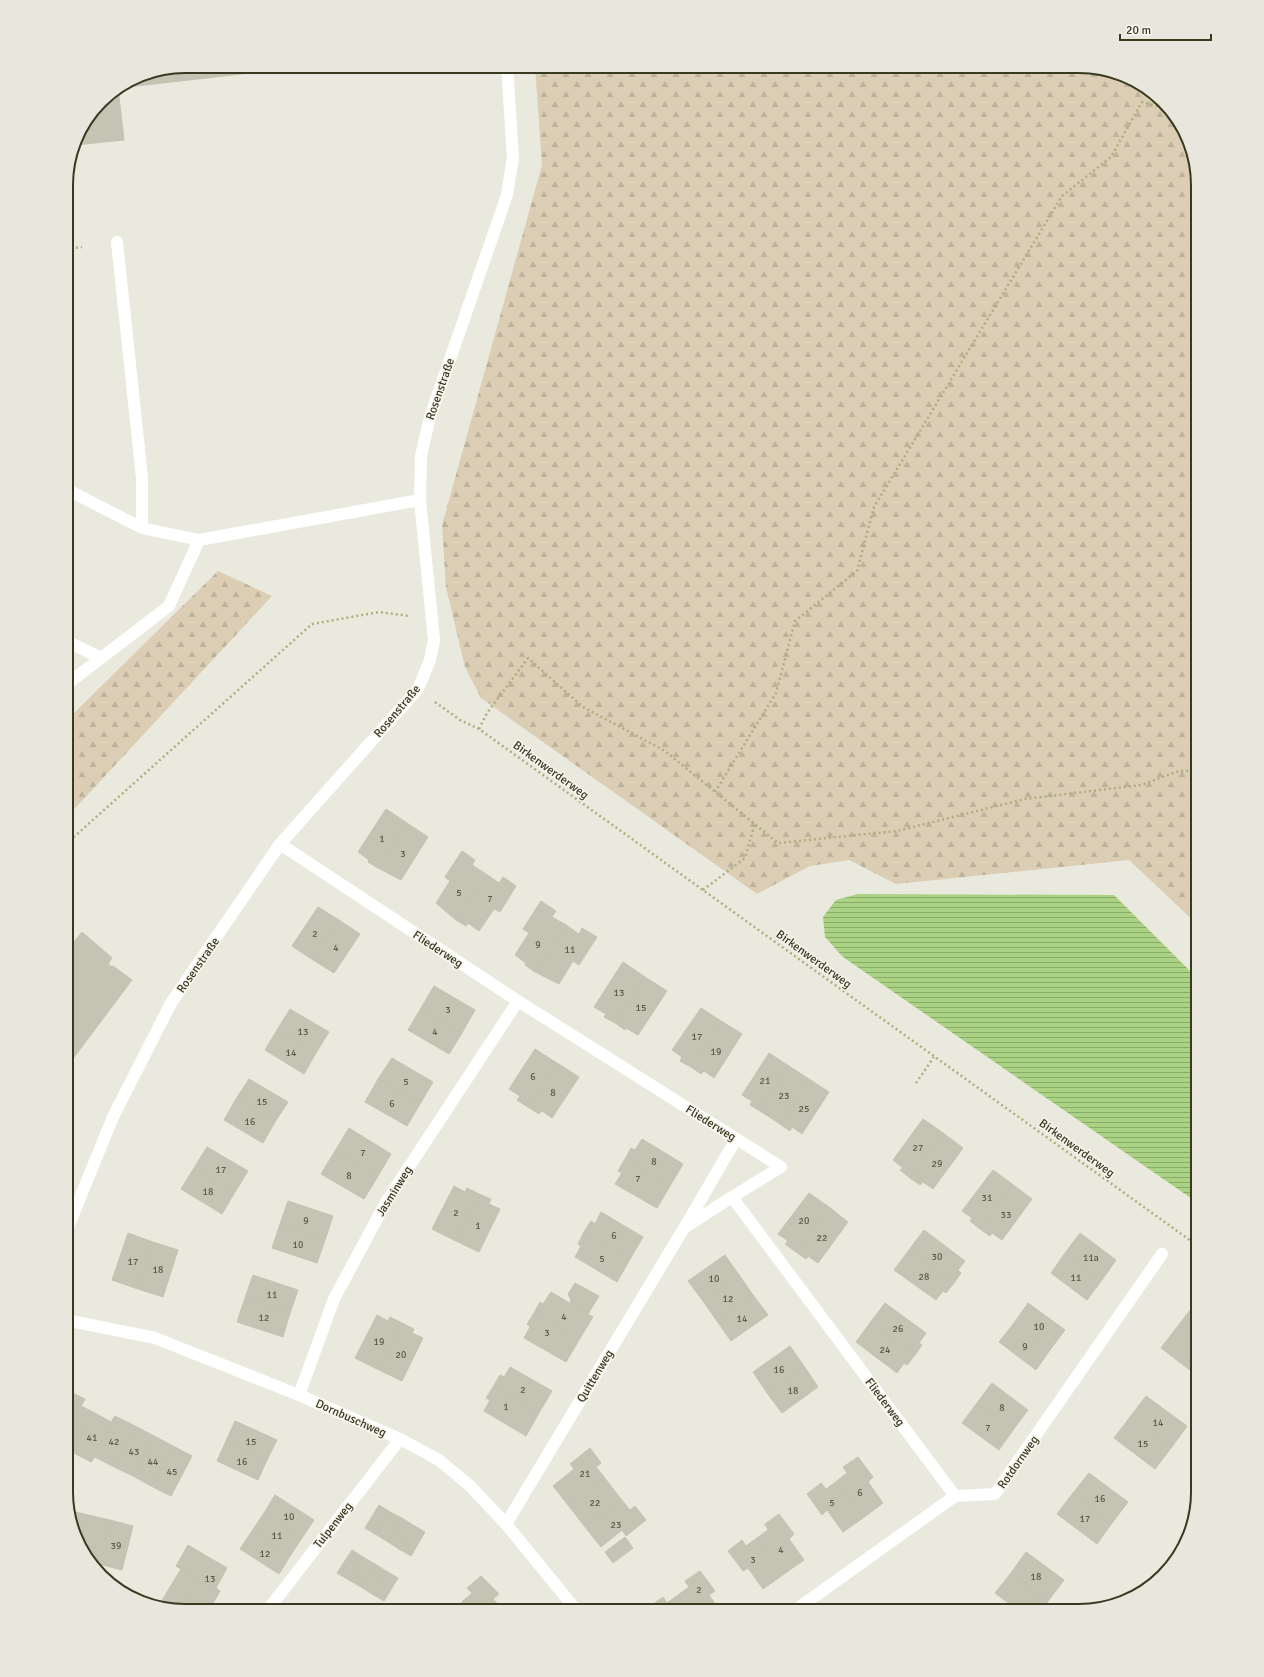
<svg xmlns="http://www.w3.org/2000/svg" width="1264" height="1677" font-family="Signika,sans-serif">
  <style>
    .forest { fill: url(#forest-firs) }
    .water { fill: url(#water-rules) }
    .building { fill: #c5c3b3; stroke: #c4c2b0 }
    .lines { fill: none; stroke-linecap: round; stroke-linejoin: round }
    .path { stroke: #acaf7d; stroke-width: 2.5; stroke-dasharray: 2 3; stroke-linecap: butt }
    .service { stroke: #fff; stroke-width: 12 }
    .minor { stroke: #fff; stroke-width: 12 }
    .labels { text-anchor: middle; stroke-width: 3; stroke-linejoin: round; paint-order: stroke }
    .number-label { font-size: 10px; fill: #5a5c44 }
    .street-label { font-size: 12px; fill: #373a1f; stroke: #f7f5ee }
    .rim { fill: none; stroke: #373a1f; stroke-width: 2 }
  </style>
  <defs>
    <pattern id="forest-firs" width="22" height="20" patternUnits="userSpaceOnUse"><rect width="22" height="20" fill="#dcceb5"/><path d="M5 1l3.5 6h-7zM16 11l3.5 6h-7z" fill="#bdb29b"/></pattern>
    <pattern id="water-rules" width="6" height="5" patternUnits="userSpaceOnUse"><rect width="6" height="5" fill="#a9d283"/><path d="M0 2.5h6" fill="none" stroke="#8aab6b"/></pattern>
  </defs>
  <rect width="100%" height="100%" fill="#eae9dd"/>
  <!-- forest -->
  <path class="forest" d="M535,66H1087L1139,82L1178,119L1194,154L1198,185V925L1129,860L896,884L849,860L810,866L757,894L481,698L465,667L446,587L442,525L542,165Z
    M218,571L272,596L66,818V721Z"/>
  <!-- water -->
  <path class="water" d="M858,894L1114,895L1198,979V1203L843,957L825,937L823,917L836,900Z"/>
  <!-- building -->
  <path class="building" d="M185,66H249L250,73L119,88L140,75Z
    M118,88L124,140L75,145L78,132L106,96Z
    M386,809L407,823L378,868L368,862L369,860L358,852Z
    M407,823L428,837L401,880L378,868Z
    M462,851L475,860L472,865L486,874L456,920L436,903L450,881L445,877Z
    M486,874L499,883L503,877L516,886L500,912L494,909L479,931L468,923L466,926L456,920Z
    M541,901L556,911L552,917L566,925L535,972L525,965L526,963L515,955L529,933L523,929Z
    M318,907L339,920L313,960L292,946Z
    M339,920L360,934L334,973L313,960Z
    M566,925L579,934L582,928L597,937L579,965L573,961L559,984L535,972Z
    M82,932L112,958L108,964L112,967L113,966L132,980L66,1068V951Z
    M623,962L645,977L615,1023L604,1017L606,1014L594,1007Z
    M645,977L667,991L638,1035L626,1028L625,1030L615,1023Z
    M434,986L475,1010L462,1033L421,1008Z
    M421,1008L462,1033L449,1054L408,1030Z
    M701,1008L721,1021L691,1067L680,1061L682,1057L672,1050Z
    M290,1009L329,1032L316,1053L277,1030Z
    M721,1021L742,1034L714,1078L704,1071L701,1074L691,1067Z
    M277,1030L316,1053L304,1074L265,1050Z
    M535,1049L557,1063L528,1107L517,1100L520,1096L509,1089Z
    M769,1053L789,1066L760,1111L750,1105L752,1101L742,1095Z
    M392,1058L433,1082L420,1104L378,1079Z
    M557,1063L579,1077L552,1118L542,1111L539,1114L528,1107Z
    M789,1066L809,1079L780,1124L760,1111Z
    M249,1079L288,1102L275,1122L236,1099Z
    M378,1079L420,1104L407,1126L365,1102Z
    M809,1079L829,1092L802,1134L792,1127L790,1131L780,1124Z
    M236,1099L275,1122L263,1143L224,1120Z
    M923,1119L943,1133L910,1178L900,1170L903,1168L893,1160Z
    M349,1128L391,1154L378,1176L335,1151Z
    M943,1133L963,1148L933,1189L923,1182L920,1185L910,1178Z
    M642,1139L683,1164L670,1186L625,1159L631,1148L635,1150Z
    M207,1147L248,1171L235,1192L194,1168Z
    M335,1151L378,1176L364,1199L321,1174Z
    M625,1159L670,1186L657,1208L615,1184L622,1173L618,1171Z
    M194,1168L235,1192L222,1214L181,1189Z
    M993,1170L1012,1184L980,1229L970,1221L972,1218L962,1211Z
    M1012,1184L1032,1199L1002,1240L992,1233L990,1236L980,1229Z
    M454,1186L465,1192L467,1188L479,1194L456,1241L432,1229Z
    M809,1193L829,1207L796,1252L785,1244L788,1241L778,1234Z
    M479,1194L491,1199L489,1204L500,1209L479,1252L456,1241Z
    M288,1201L333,1216L325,1240L280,1224Z
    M829,1207L848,1222L818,1263L808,1256L806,1259L796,1252Z
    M601,1212L643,1237L630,1259L584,1232L591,1221L595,1224Z
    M280,1224L325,1240L317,1263L272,1248Z
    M924,1230L965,1261L958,1270L961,1273L954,1283L909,1250Z
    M584,1232L630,1259L617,1282L575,1257L581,1246L578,1244Z
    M128,1233L153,1242L138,1289L112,1280Z
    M1080,1233L1116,1260L1102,1280L1065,1253Z
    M153,1242L178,1250L163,1297L138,1289Z
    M909,1250L954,1283L946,1293L943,1291L936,1300L894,1270Z
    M1065,1253L1102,1280L1087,1300L1051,1273Z
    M725,1255L739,1275L703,1301L688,1281Z
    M253,1275L298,1290L290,1313L245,1298Z
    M739,1275L753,1295L717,1321L703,1301Z
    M575,1283L599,1296L588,1314L570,1303L571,1300L568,1294Z
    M551,1292L593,1317L579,1340L534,1313L540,1302L543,1304Z
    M753,1295L768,1315L731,1341L717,1321Z
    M245,1298L290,1313L283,1337L237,1322Z
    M885,1303L926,1333L919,1343L922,1345L915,1355L870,1323Z
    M1028,1303L1065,1330L1050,1350L1014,1323Z
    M1191,1309L1198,1314V1342L1182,1364L1161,1348Z
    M534,1313L579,1340L566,1362L524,1338L530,1327L527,1324Z
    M377,1315L388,1321L390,1317L402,1323L379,1370L355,1358Z
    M402,1323L414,1329L412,1333L423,1338L402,1381L379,1370Z
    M870,1323L915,1355L907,1365L904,1363L897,1373L856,1342Z
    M1014,1323L1050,1350L1036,1370L999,1342Z
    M1198,1342V1376L1182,1364Z
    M790,1346L804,1366L767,1393L753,1372Z
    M804,1366L818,1387L782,1413L767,1393Z
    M510,1367L552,1391L539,1413L493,1387L500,1375L504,1377Z
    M992,1383L1028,1410L1013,1430L977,1403Z
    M493,1387L539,1413L526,1436L484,1411L490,1400L486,1398Z
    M68,1391L85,1399L81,1406L93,1412L72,1452L66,1449V1395Z
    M1146,1396L1187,1426L1171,1448L1130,1417Z
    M977,1403L1013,1430L999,1450L962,1423Z
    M93,1412L111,1422L115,1416L91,1462L72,1452Z
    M115,1416L135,1426L114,1467L95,1457L91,1462Z
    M1130,1417L1171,1448L1155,1469L1114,1438Z
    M235,1421L277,1440L267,1460L226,1441Z
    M135,1426L154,1436L133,1476L114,1467Z
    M154,1436L173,1446L151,1486L133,1476Z
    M226,1441L267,1460L258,1480L217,1461Z
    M173,1446L192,1456L171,1496L151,1486Z
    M590,1448L601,1463L596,1467L604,1477L568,1505L553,1486L574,1469L570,1464Z
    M858,1457L873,1477L868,1482L883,1503L863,1518L837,1481L847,1473L843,1467Z
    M1089,1473L1128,1502L1112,1523L1073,1493Z
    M604,1477L621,1499L585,1527L568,1505Z
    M837,1481L863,1518L843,1532L827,1510L822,1515L807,1494L821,1483L826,1489Z
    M1073,1493L1112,1523L1097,1544L1057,1514Z
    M275,1495L314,1520L302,1538L264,1513Z
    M621,1499L630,1510L635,1506L646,1520L626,1536L622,1530L601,1547L585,1527Z
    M379,1505L390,1512L377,1535L365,1528Z
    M68,1510L88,1515L80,1545L70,1523Z
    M390,1512L402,1518L388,1542L377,1535Z
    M264,1513L302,1538L290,1556L252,1531Z
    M779,1514L794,1534L789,1539L804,1560L784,1574L757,1538L768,1530L765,1524Z
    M88,1515L110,1520L99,1564L90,1562L86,1558L80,1545Z
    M402,1518L413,1525L399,1549L388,1542Z
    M110,1520L133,1526L122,1570L99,1564Z
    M413,1525L425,1532L411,1556L399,1549Z
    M252,1531L290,1556L279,1574L240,1549Z
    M625,1537L633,1548L613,1563L605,1552Z
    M757,1538L784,1574L763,1589L748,1568L743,1571L728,1551L742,1540L746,1546Z
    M188,1545L227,1568L216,1588L220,1591L176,1566Z
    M352,1550L363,1557L349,1580L337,1573Z
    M1026,1552L1064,1580L1048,1601L1011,1573Z
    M363,1557L375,1564L361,1587L349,1580Z
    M375,1564L386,1571L372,1594L361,1587Z
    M176,1566L220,1591L210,1609L170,1587L181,1569Z
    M386,1571L398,1578L384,1601L372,1594Z
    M700,1571L715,1591L709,1595L720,1611H690L678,1595L689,1587L685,1581Z
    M1011,1573L1048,1601L1041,1611H1019L995,1593Z
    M481,1576L499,1594L493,1599L505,1611H470L462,1602L472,1593L467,1588Z
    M170,1587L210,1609L209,1611H185L160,1604Z
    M678,1595L690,1611H651L648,1608L663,1597L667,1603Z
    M462,1602L470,1611H453Z"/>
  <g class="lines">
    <!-- path -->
    <path class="path" d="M66,249L82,247
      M435,702L460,720L479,729L1198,1246
      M479,729L487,713L528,658L583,707L665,751L778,843L897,831L1025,799L1141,785L1179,771H1198
      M715,792L776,693L795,621L857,571L874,507L1062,196L1111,157L1142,102L1168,109
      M66,844L312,624L379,612L410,616
      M703,890L745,858L755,823
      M916,1083L934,1057"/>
    <!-- service -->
    <path class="service" d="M117,242L142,478V528
      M66,489L142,528L199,540L420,500
      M66,641L101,658
      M66,685L169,606L199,540"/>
    <!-- minor -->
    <path class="minor" d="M280,844L518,1001L781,1167L732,1197L955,1496
      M686,1225L736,1139
      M66,1232L113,1117L171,1003L280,844L418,689L430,660L434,640L420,500L421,456L430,417L507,195L513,157L507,66
      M66,1320L155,1338L299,1395L400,1439L439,1460L470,1486L506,1524L577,1611
      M299,1395L334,1299L386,1202L518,1001
      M506,1524L684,1228L732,1197
      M267,1611L400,1439
      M794,1611L955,1496L995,1494L1162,1254"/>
  </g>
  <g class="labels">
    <!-- number labels -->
    <g class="number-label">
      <text x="382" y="842">1</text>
      <text x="403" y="857">3</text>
      <text x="459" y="896">5</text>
      <text x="490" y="902">7</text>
      <text x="315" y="937">2</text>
      <text x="538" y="948">9</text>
      <text x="336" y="951">4</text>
      <text x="570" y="953">11</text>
      <text x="619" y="996">13</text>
      <text x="641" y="1011">15</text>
      <text x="448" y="1013">3</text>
      <text x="303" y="1035">13</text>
      <text x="435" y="1035">4</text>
      <text x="697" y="1040">17</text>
      <text x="716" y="1055">19</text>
      <text x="291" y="1056">14</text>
      <text x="533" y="1080">6</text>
      <text x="765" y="1084">21</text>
      <text x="406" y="1085">5</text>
      <text x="553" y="1096">8</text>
      <text x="784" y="1099">23</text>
      <text x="262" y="1105">15</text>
      <text x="392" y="1107">6</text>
      <text x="804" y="1112">25</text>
      <text x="250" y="1125">16</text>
      <text x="918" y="1151">27</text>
      <text x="363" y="1156">7</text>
      <text x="654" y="1165">8</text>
      <text x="937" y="1167">29</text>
      <text x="221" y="1173">17</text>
      <text x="349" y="1179">8</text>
      <text x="638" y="1182">7</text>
      <text x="208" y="1195">18</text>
      <text x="987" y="1201">31</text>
      <text x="456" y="1216">2</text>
      <text x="1006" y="1218">33</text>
      <text x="306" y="1224">9</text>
      <text x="804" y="1224">20</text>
      <text x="478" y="1229">1</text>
      <text x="614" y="1239">6</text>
      <text x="822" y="1241">22</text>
      <text x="298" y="1248">10</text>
      <text x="937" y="1260">30</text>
      <text x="1091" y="1261">11a</text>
      <text x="602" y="1262">5</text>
      <text x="133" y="1265">17</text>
      <text x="158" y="1273">18</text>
      <text x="924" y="1280">28</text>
      <text x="1076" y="1281">11</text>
      <text x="714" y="1282">10</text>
      <text x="272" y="1298">11</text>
      <text x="728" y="1302">12</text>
      <text x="564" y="1320">4</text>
      <text x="264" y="1321">12</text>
      <text x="742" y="1322">14</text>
      <text x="1039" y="1330">10</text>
      <text x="898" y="1332">26</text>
      <text x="547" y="1336">3</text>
      <text x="379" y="1345">19</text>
      <text x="1025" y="1350">9</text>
      <text x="885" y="1353">24</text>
      <text x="401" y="1358">20</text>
      <text x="779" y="1373">16</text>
      <text x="523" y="1393">2</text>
      <text x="793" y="1394">18</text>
      <text x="506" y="1410">1</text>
      <text x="1002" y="1411">8</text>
      <text x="1158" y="1426">14</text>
      <text x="988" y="1431">7</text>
      <text x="92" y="1441">41</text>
      <text x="114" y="1445">42</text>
      <text x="251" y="1445">15</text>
      <text x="1143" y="1447">15</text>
      <text x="134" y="1455">43</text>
      <text x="153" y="1465">44</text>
      <text x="242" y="1465">16</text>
      <text x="172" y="1475">45</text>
      <text x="585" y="1477">21</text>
      <text x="860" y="1496">6</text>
      <text x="1100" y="1502">16</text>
      <text x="595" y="1506">22</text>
      <text x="832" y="1506">5</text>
      <text x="289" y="1520">10</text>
      <text x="1085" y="1522">17</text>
      <text x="616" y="1528">23</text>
      <text x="277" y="1539">11</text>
      <text x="116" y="1549">39</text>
      <text x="781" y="1553">4</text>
      <text x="265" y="1557">12</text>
      <text x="753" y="1563">3</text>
      <text x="1036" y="1580">18</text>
      <text x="210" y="1582">13</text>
      <text x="699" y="1593">2</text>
    </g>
    <!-- street labels -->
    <g class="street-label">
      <text transform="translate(440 389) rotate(-71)" y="4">Rosenstraße</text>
      <text transform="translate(397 711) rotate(-50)" y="4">Rosenstraße</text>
      <text transform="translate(551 770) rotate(36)" y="4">Birkenwerderweg</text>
      <text transform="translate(438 949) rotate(33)" y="4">Fliederweg</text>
      <text transform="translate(814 959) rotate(36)" y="4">Birkenwerderweg</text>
      <text transform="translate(198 965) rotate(-55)" y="4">Rosenstraße</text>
      <text transform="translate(711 1123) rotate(32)" y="4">Fliederweg</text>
      <text transform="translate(1077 1148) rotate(36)" y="4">Birkenwerderweg</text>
      <text transform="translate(394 1191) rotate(-58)" y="4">Jasminweg</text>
      <text transform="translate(595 1376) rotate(-59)" y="4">Quittenweg</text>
      <text transform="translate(885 1402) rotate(53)" y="4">Fliederweg</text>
      <text transform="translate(351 1418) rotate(24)" y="4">Dornbuschweg</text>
      <text transform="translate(1018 1462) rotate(-55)" y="4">Rotdornweg</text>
      <text transform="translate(333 1525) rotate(-52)" y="4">Tulpenweg</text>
    </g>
  </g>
  <!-- crop -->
  <path d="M0 0H1264V1677H0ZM185 73H1079A112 112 0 0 1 1191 185V1492A112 112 0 0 1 1079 1604H185A112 112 0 0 1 73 1492V185A112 112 0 0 1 185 73Z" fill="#e8e6dd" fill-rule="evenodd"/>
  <path class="rim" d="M185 73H1079A112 112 0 0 1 1191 185V1492A112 112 0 0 1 1079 1604H185A112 112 0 0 1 73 1492V185A112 112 0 0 1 185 73Z"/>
  <!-- scale -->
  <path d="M1120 34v6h91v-6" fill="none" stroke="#373a1f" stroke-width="2"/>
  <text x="1126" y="34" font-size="12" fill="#373a1f" stroke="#f7f5ee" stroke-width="3" paint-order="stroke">20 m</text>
</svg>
